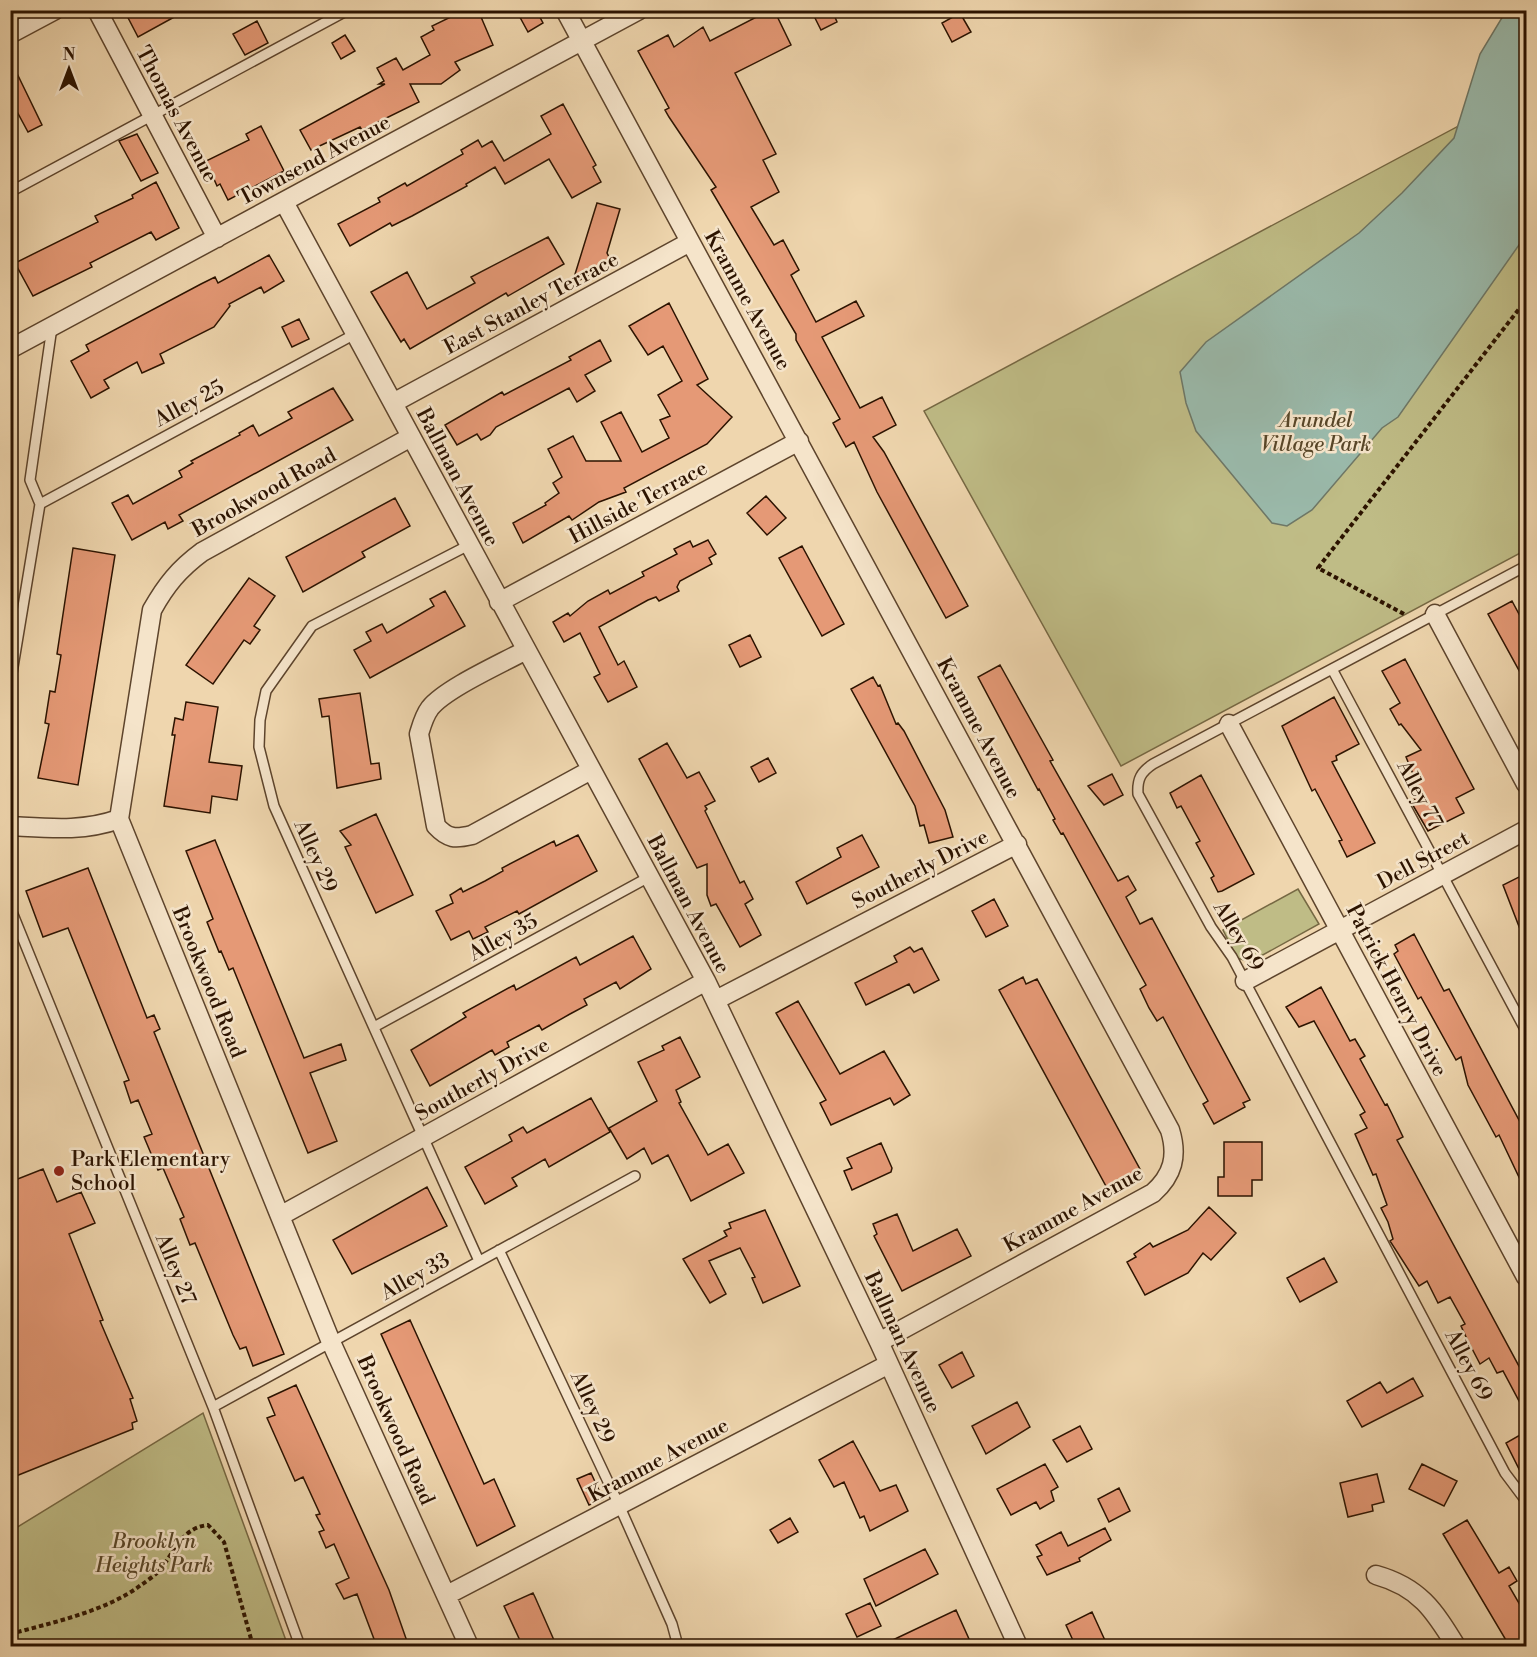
<svg xmlns="http://www.w3.org/2000/svg" width="1537" height="1657" font-family="'Libre Bodoni',serif">
  <style>
    .green { fill: #bfbc86; stroke: #766843; stroke-width: 1.5 }
    .water { fill: #9ab9aa; stroke: #6e7766; stroke-width: 1.5 }
    .building { fill: #e59976; stroke: #2c1300; stroke-width: 1.5 }
    .lines { fill: none; stroke-linecap: round; stroke-linejoin: round }
    .service-casing { stroke: #5d442c; stroke-width: 12 }
    .minor-casing { stroke: #5d442c; stroke-width: 21 }
    .path { stroke: #2c1300; stroke-width: 4; stroke-dasharray: 4.5 3; stroke-linecap: butt }
    .service { stroke: #f5e4ca; stroke-width: 9 }
    .minor { stroke: #f5e4ca; stroke-width: 18 }
    .poi-dot { fill: #8f2418; stroke: #f5e4ca; stroke-width: 2 }
    .labels { text-anchor: middle; stroke-width: 5; stroke-linejoin: round; paint-order: stroke }
    .street-label { font-size: 21px; fill: #2c1300; stroke: #f5e4ca }
    .park-label { font-size: 21px; font-style: italic; fill: #584628; stroke: #f5e4ca }
    .poi-label { font-size: 21px; fill: #2c1300; stroke: #f5e4ca; text-anchor: start }
  </style>
  <rect width="100%" height="100%" fill="#efd6ae"/>
  <filter id="stains"><feTurbulence type="fractalNoise" baseFrequency=".00333" numOctaves="4"/><feColorMatrix values="0 0 0 0 .2 0 0 0 0 .09 0 0 0 0 .02 0 0 0 .5 -.17"/></filter>
  <radialGradient id="worn" r=".72"><stop offset=".6" stop-color="#630" stop-opacity="0"/><stop offset="1" stop-color="#630" stop-opacity=".3"/></radialGradient>
  <!-- green -->
  <path class="green" d="M1526,90V550L1121,766L924,411Z
    M1298,889L1319,924L1250,962L1237,958L1223,930Z
    M203,1413L288,1646H11V1531Z"/>
  <!-- water -->
  <path class="water" d="M1506,11H1526V235L1398,417L1382,428L1312,510L1287,526L1272,523L1196,431L1186,403L1180,372L1206,342L1359,233L1402,193L1454,138L1480,54Z"/>
  <!-- building -->
  <path class="building" d="M124,10H187L138,37Z
    M465,10H478L493,45L455,62L460,70L441,84H410L419,102L362,130L360,127L311,150L300,130L385,84H379L384,81L377,68L396,58L403,70L430,55L421,37L434,30L432,26Z
    M516,10H536L543,23L528,32Z
    M770,10H774L791,45L735,73L776,154L763,160L779,192L751,207L774,245L783,240L799,270L791,275L816,322L856,301L864,316L822,337L860,408L882,397L896,425L873,437L884,452L968,606L946,618L877,492L854,442L846,447L833,423L840,419L796,340V334L711,190L716,187L669,117L665,110L669,108L638,51L668,35L674,47L703,27L710,41Z
    M811,10H832L837,22L821,30Z
    M960,13L971,32L952,42L942,23Z
    M257,21L268,43L245,55L233,34Z
    M345,35L355,51L341,59L332,43Z
    M10,59L42,125L28,132L15,108L10,110Z
    M563,104L596,165L593,167L601,182L572,198L549,159L505,184L495,167L466,184L467,186L412,216L392,226L390,223L350,246L338,224L380,202L378,198L405,183L407,186L463,154L461,150L478,140L482,147L492,141L504,161L551,134L541,116Z
    M261,126L284,171L228,200L220,184L217,186L206,161L249,140L246,134Z
    M137,134L158,173L141,181L119,141Z
    M156,182L179,228L156,240L151,232L90,263L92,267L33,296L15,263L98,222L95,216L133,198L132,195Z
    M597,203L620,209L607,253L612,263L572,284Z
    M548,237L564,264L508,296L506,293L410,349L404,339L401,342L371,292L407,272L427,309L475,283L471,277Z
    M269,255L284,281L264,293L261,287L229,304L230,306L214,327L160,354L164,363L142,373L137,362L104,380L109,388L91,398L71,361L89,351L86,345L201,284L215,277L218,283Z
    M669,303L708,379L697,385L732,417L707,444L624,488L626,492L599,502L572,520L569,516L523,543L513,523L546,505L545,503L559,493L553,483L562,477L548,449L573,436L586,461H621L601,422L621,412L642,452L669,438L660,420L670,416L658,395L682,381L663,346L648,355L629,326Z
    M299,319L309,339L292,347L282,327Z
    M600,340L611,361L585,375L595,391L577,402L569,388L496,427L490,435L481,440L477,434L457,445L445,425L502,392L504,395L571,360L569,357Z
    M333,388L353,420L179,515L183,521L168,529L165,522L132,540L112,503L128,495L133,504L182,477L179,471L193,463L191,461L240,435L239,433L253,425L259,436L292,418L288,412Z
    M766,496L786,518L767,535L747,513Z
    M395,498L410,526L362,552L365,557L303,592L286,557Z
    M708,540L716,554L709,558L712,564L680,581L677,587L679,591L659,601L656,597L648,600L599,627L618,665L624,661L637,687L608,702L594,677L600,674L580,633L564,642L553,622L568,613L570,616L588,601L608,590L610,594L644,576L642,572L677,554L674,549L690,541L693,547Z
    M802,546L844,624L822,636L779,558Z
    M73,548L115,555L78,785L38,778L49,724L45,723L50,691L55,692L61,655L57,654Z
    M249,578L275,596L254,626L260,630L250,644L244,640L213,684L186,665Z
    M445,591L465,626L370,678L354,650L371,641L366,632L382,624L387,633L434,606L430,599Z
    M1512,601L1527,629V685L1488,614Z
    M750,635L761,657L740,667L729,645Z
    M1405,659L1474,789L1456,798L1464,813L1428,831L1411,802L1415,800L1407,783L1415,779L1406,757L1421,750L1401,724L1399,725L1390,709L1400,703L1382,671Z
    M1000,665L1053,760L1050,761L1118,881L1128,876L1136,890L1126,897L1140,924L1152,918L1250,1100L1243,1103L1245,1107L1214,1124L1203,1104L1208,1101L1190,1068L1163,1017L1157,1021L1149,1008L1140,989L1146,985L1063,833L1061,834L1053,820L1055,819L1039,789L1038,790L978,677Z
    M873,677L878,686L880,685L896,724L898,723L904,731L945,810L953,837L929,843L924,825L920,826L915,806L851,689Z
    M360,693L371,764L379,763L381,779L337,788L329,716L322,717L319,699Z
    M1334,697L1359,744L1336,756L1337,760L1332,762L1375,843L1347,857L1339,841L1342,840L1315,789L1312,791L1282,726Z
    M186,702L218,707L209,762L242,766L237,800L212,796L210,813L164,806L175,735H172L175,718L183,720Z
    M667,743L687,778L699,772L715,801L705,806L707,809L705,811L740,883L744,881L753,899L745,904L761,935L740,947L716,904L711,906L707,895V864L697,868L639,759Z
    M768,758L776,773L759,782L751,767Z
    M1112,774L1123,795L1104,805L1088,786Z
    M1201,775L1254,874L1222,891L1218,892L1211,878L1214,876L1196,843L1200,841L1181,806L1177,808L1170,793Z
    M376,814L413,895L376,913L345,847L351,845L340,831Z
    M578,835L597,871L519,914L517,911L485,927L488,932L473,939L469,931L451,940L436,911L453,903L450,895L461,888L463,892L485,881L503,871L502,868L554,841L556,846Z
    M862,835L879,867L807,904L796,882L841,857L837,848Z
    M215,840L304,1058L341,1044L346,1060L310,1073L337,1141L308,1153L233,968L229,970L221,951L219,952L207,922L213,919L186,851Z
    M88,868L147,1018L154,1015L160,1029L154,1032L284,1354L253,1366L246,1347L240,1349L233,1335L195,1243L190,1245L180,1219L184,1217L163,1168L158,1170L144,1137L152,1134L138,1100L131,1103L124,1082L129,1080L68,928L43,937L26,891Z
    M1527,873V942H1525L1503,885Z
    M994,899L1008,926L986,937L972,911Z
    M1414,934L1444,991L1449,989L1527,1135V1194L1499,1135L1496,1137L1468,1085L1461,1057L1456,1060L1421,997L1418,999L1394,954L1398,951L1395,945Z
    M633,936L651,969L620,989L616,982L584,999L587,1005L570,1014L542,1030L539,1025L507,1042L509,1047L495,1055L492,1050L430,1086L411,1050L466,1017L463,1013L514,985L516,990L576,957L580,965Z
    M910,947L914,952L922,948L939,980L914,993L909,984L866,1005L855,983L897,962L894,956Z
    M1023,977L1026,984L1037,979L1141,1171L1107,1188L999,990Z
    M1321,987L1350,1041L1355,1039L1365,1056L1360,1059L1385,1105L1387,1104L1392,1114L1403,1137L1397,1140L1527,1381V1416L1503,1371L1497,1373L1489,1358L1480,1364L1467,1339L1461,1326L1465,1324L1450,1297L1438,1303L1427,1281L1419,1286L1390,1241L1393,1239L1388,1222L1381,1208L1387,1205L1376,1174L1373,1175L1355,1134L1367,1128L1360,1115L1365,1112L1314,1021L1299,1027L1286,1007Z
    M798,1001L840,1074L884,1051L910,1095L894,1105L890,1098L831,1125L820,1103L826,1100L776,1013Z
    M680,1037L700,1077L676,1090L681,1102L679,1103L708,1155L728,1144L744,1173L691,1201L668,1155L652,1164L644,1148L627,1159L609,1128L657,1101L638,1062L664,1050L662,1046Z
    M591,1098L610,1132L549,1167L545,1159L512,1178L517,1186L485,1204L465,1167L512,1141L509,1135L523,1127L527,1133Z
    M1224,1142H1262V1180H1252V1196H1218V1177H1224Z
    M881,1143L892,1168L891,1172L852,1190L844,1171L852,1168L847,1158Z
    M43,1169L57,1202L81,1192L95,1223L69,1234L103,1320L100,1321L133,1398L130,1399L137,1421L132,1423L133,1429L16,1476L14,1473L10,1474V1182Z
    M427,1187L447,1226L352,1274L333,1240Z
    M1209,1207L1236,1233L1211,1260L1203,1253L1188,1273L1145,1295L1127,1262L1136,1257L1134,1254L1150,1243L1153,1247L1188,1230Z
    M765,1210L800,1286L763,1303L752,1278L755,1277L740,1248L709,1261L726,1294L710,1303L683,1259L727,1236L724,1231L731,1228L729,1223Z
    M897,1214L913,1251L957,1229L971,1256L902,1291L874,1236L877,1234L873,1224Z
    M1324,1258L1337,1282L1300,1302L1287,1278Z
    M410,1320L484,1484L494,1479L515,1526L477,1546L381,1334Z
    M962,1352L974,1376L952,1388L939,1365Z
    M1413,1378L1423,1396L1362,1427L1347,1401L1380,1382L1387,1393Z
    M296,1385L389,1590L409,1647H377L357,1594L344,1599L336,1584L349,1578L334,1544L326,1548L319,1532L324,1530L316,1515L320,1514L303,1477L295,1481L267,1418L275,1415L268,1398Z
    M1017,1402L1030,1427L986,1454L972,1426Z
    M1080,1426L1092,1449L1067,1462L1053,1440Z
    M1527,1431V1485L1506,1443Z
    M853,1441L880,1491L896,1485L908,1511L870,1531L864,1516L860,1518L844,1482L834,1487L819,1460Z
    M1045,1464L1058,1487L1051,1491L1054,1501L1040,1509L1036,1502L1011,1515L997,1489Z
    M1422,1464L1457,1481L1444,1506L1409,1489Z
    M591,1473L603,1499L589,1505L577,1479Z
    M1377,1474L1384,1502L1372,1505L1373,1511L1348,1517L1340,1483Z
    M1119,1488L1130,1511L1109,1522L1098,1499Z
    M790,1518L798,1532L778,1543L770,1530Z
    M1467,1520L1499,1573L1509,1567L1517,1581L1509,1586L1527,1617V1647H1510L1443,1534Z
    M1105,1528L1111,1540L1079,1558L1080,1561L1047,1575L1037,1557L1042,1555L1036,1545L1061,1532L1068,1546Z
    M925,1549L938,1574L876,1606L864,1579Z
    M533,1593L535,1597L557,1647H523L504,1606Z
    M870,1603L881,1626L857,1637L846,1614Z
    M956,1610L969,1639L953,1647H878Z
    M1092,1612L1108,1647H1076L1066,1625Z"/>
  <g class="lines">
    <!-- service casing -->
    <g class="service-casing">
      <path id="service" d="M10,192L348,10
        M40,504L355,334
        M469,545L312,626L266,691L260,720L259,747L274,806L479,1261
        M1526,566L1153,764C1141,772 1137,779 1138,794L1211,927L1232,957L1505,1473L1526,1501
        M1332,669L1526,1031
        M10,685L40,504L30,480L52,327
        M10,907L213,1407L300,1646
        M374,1027L649,877
        M499,1250L619,1505L672,1624L678,1646
        M213,1407L635,1176"/>
    </g>
    <!-- minor casing -->
    <g class="minor-casing">
      <path id="minor" d="M97,10L217,238
        M565,10L1170,1130C1178,1156 1173,1175 1153,1193L879,1342
        M10,34L55,10
        M284,202L706,981L879,1342L1018,1646
        M10,349L639,10
        M393,403L690,242
        M411,437L202,552C179,569 166,585 152,610L119,819L331,1342L469,1646
        M499,602L799,441
        M1435,614L1526,784
        M526,650C503,663 446,688 430,708C424,716 422,724 419,734L436,826C448,839 455,839 472,835L591,770
        M1229,724L1526,1277
        M10,826C48,828 83,832 119,819
        M1245,981L1526,830
        M716,1000L1017,844
        M280,1216L706,981
        M1376,1575C1419,1587 1434,1610 1456,1646
        M447,1595L889,1364"/>
    </g>
    <!-- path -->
    <path class="path" d="M1404,614L1318,568L1526,300
      M10,1634C51,1623 107,1611 141,1585C147,1581 154,1576 159,1571C175,1552 181,1528 208,1525L224,1542L253,1646"/>
    <!-- service -->
    <use href="#service" class="service"/>
    <!-- minor -->
    <use href="#minor" class="minor"/>
  </g>
  <!-- markers -->
  <circle class="poi-dot" cx="59" cy="1171" r="6"/>
  <g class="labels">
    <!-- street labels -->
    <g class="street-label">
      <text transform="translate(177 114) rotate(62)" y="7">Thomas Avenue</text>
      <text transform="translate(314 160) rotate(-28)" y="7">Townsend Avenue</text>
      <text transform="translate(748 300) rotate(61)" y="7">Kramme Avenue</text>
      <text transform="translate(531 303) rotate(-28)" y="7">East Stanley Terrace</text>
      <text transform="translate(189 403) rotate(-28)" y="7">Alley 25</text>
      <text transform="translate(458 477) rotate(62)" y="7">Ballman Avenue</text>
      <text transform="translate(264 492) rotate(-29)" y="7">Brookwood Road</text>
      <text transform="translate(638 502) rotate(-28)" y="7">Hillside Terrace</text>
      <text transform="translate(979 728) rotate(62)" y="7">Kramme Avenue</text>
      <text transform="translate(1420 794) rotate(62)" y="7">Alley 77</text>
      <text transform="translate(316 856) rotate(66)" y="7">Alley 29</text>
      <text transform="translate(1423 860) rotate(-28)" y="7">Dell Street</text>
      <text transform="translate(920 869) rotate(-27)" y="7">Southerly Drive</text>
      <text transform="translate(689 904) rotate(62)" y="7">Ballman Avenue</text>
      <text transform="translate(1239 936) rotate(59)" y="7">Alley 69</text>
      <text transform="translate(503 937) rotate(-29)" y="7">Alley 35</text>
      <text transform="translate(209 982) rotate(68)" y="7">Brookwood Road</text>
      <text transform="translate(1397 990) rotate(62)" y="7">Patrick Henry Drive</text>
      <text transform="translate(482 1079) rotate(-29)" y="7">Southerly Drive</text>
      <text transform="translate(1073 1209) rotate(-29)" y="7">Kramme Avenue</text>
      <text transform="translate(176 1269) rotate(68)" y="7">Alley 27</text>
      <text transform="translate(415 1276) rotate(-29)" y="7">Alley 33</text>
      <text transform="translate(903 1342) rotate(65)" y="7">Ballman Avenue</text>
      <text transform="translate(1469 1365) rotate(62)" y="7">Alley 69</text>
      <text transform="translate(593 1407) rotate(65)" y="7">Alley 29</text>
      <text transform="translate(396 1430) rotate(66)" y="7">Brookwood Road</text>
      <text transform="translate(658 1460) rotate(-28)" y="7">Kramme Avenue</text>
    </g>
    <!-- park labels -->
    <g class="park-label">
      <text x="1316" y="427">Arundel<tspan x="1316" dy="24">Village Park</tspan></text>
      <text x="154" y="1548">Brooklyn<tspan x="154" dy="24">Heights Park</tspan></text>
    </g>
    <!-- poi labels -->
    <g class="poi-label">
      <text x="71" y="1166">Park Elementary<tspan x="71" dy="24">School</tspan></text>
    </g>
  </g>
  <!-- margin -->
  <rect width="1537" height="1657" fill="none" stroke="#efd6ae" stroke-width="36"/>
  <rect x="12" y="12" width="1513" height="1633" fill="none" stroke="#2c1300" stroke-width="3"/>
  <rect x="18" y="18" width="1501" height="1621" fill="none" stroke="#2c1300" stroke-width="1.5"/>
  <!-- north arrow -->
  <g transform="translate(69 69)" stroke="#f5e4ca" stroke-width="4.5" paint-order="stroke">
  <path d="M0-4.5L10 22L0 15L-10 22Z" fill="#2c1300"/>
  <text y="-9" font-size="16" font-weight="bold" text-anchor="middle" fill="#2c1300">N</text>
  </g>
  <rect width="100%" height="100%" filter="url(#stains)"/>
  <rect width="100%" height="100%" fill="url(#worn)"/>
</svg>
